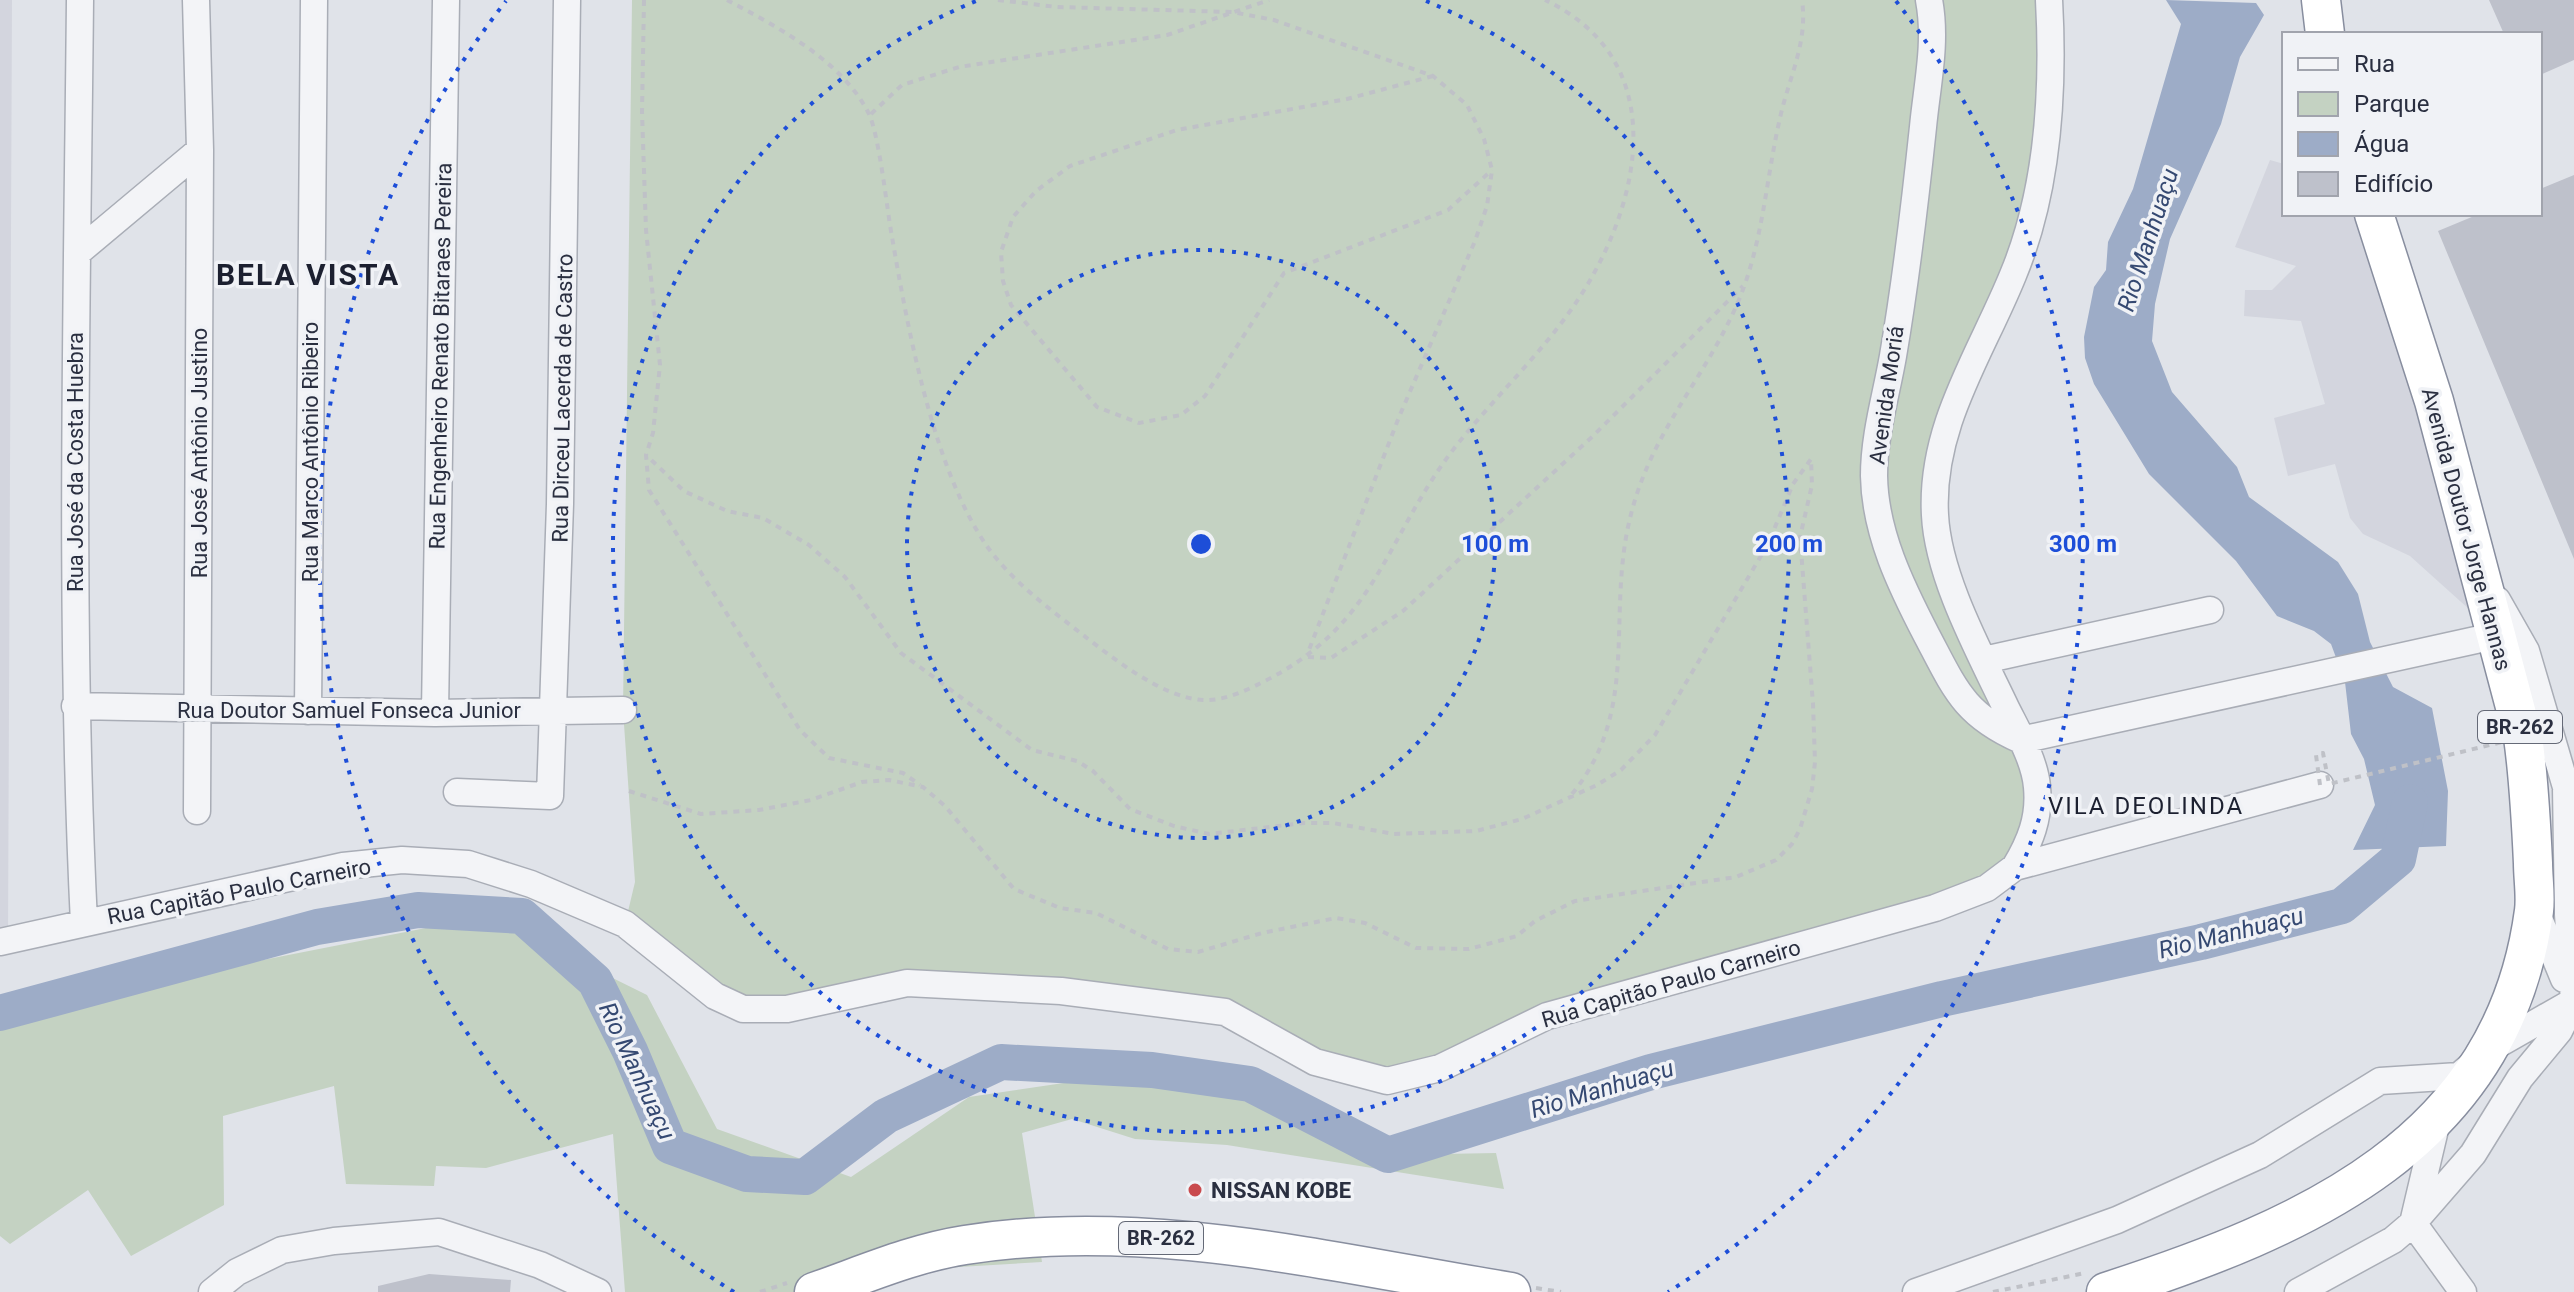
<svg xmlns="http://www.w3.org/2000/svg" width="2574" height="1292" font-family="Roboto,sans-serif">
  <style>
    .built { fill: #d3d5de }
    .green { fill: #c4d2c2 }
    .water { fill: #9dacc7 }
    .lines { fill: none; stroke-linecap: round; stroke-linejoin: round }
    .river { stroke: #9dacc7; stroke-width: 36 }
    .building { fill: #bec1cb }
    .minor-casing { stroke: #a9adb6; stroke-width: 29 }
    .highway-casing { stroke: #888e9f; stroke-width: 41 }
    .path { stroke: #bfc1c7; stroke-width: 4; stroke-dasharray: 6 6; stroke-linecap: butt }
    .minor { stroke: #f3f4f7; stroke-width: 26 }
    .highway { stroke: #fff; stroke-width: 38 }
    .path-bridge { stroke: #bfc1c7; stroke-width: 4; stroke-dasharray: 6 6; stroke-linecap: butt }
    .ring { fill: none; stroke: #1d4ed8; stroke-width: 4; stroke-dasharray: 4 8 }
    .poi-dot { fill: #c94a4d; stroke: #f0f2f6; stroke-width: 3 }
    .labels { text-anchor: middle; stroke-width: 7; stroke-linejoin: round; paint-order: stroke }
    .shield { fill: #f0f2f6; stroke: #656a77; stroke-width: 2 }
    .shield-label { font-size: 20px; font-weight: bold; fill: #2a2f40 }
    .street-label { font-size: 22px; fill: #2a2f40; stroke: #f0f2f6 }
    .poi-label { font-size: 22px; font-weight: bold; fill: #2a2f40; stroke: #f0f2f6; text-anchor: start }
    .water-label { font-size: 24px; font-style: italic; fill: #354972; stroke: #f0f2f6 }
    .neighbourhood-label { font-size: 24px; letter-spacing: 2px; fill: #1c2030; stroke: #f0f2f6 }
    .district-label { font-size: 30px; font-weight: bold; letter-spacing: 2px; fill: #1c2030; stroke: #f0f2f6 }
    .centre { fill: #1d4ed8; stroke: #f0f2f6; stroke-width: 4 }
    .ring-label { font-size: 24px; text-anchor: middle; font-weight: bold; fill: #1d4ed8; stroke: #f0f2f6; stroke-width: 7; stroke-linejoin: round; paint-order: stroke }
  </style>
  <rect width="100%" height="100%" fill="#e0e3e9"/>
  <!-- built -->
  <path class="built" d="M0,0H12L8,940L0,942Z
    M2270,160L2284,164V214H2390L2510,646L2410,556L2363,534L2350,518L2335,464L2288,476L2274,418L2325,404L2301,321L2244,316L2245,290H2272L2296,266L2235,247Z"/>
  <!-- green -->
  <path class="green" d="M632,0H2049L2035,206L1975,355L1935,517L2037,785L2015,867L1833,937L1387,1081L1225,1012L907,983L743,1009L625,924L635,882L623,710Z
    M487,916L647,995L717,1129L851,1177L969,1097L1152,1070L1250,1084L1388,1155L1496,1153L1504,1189L1227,1145L1135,1139L1072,1119L1022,1133L1042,1262L942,1268L870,1292H625L613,1134L486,1168L436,1166L434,1186L346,1184L334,1086L223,1116L224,1205L131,1256L88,1190L10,1244L0,1236V1027L172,978Z"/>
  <!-- water -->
  <path class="water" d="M2166,0L2256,3L2264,15L2240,57L2221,124L2170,239L2155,304L2152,341L2172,392L2237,467L2249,497L2338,562L2358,594L2370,642L2393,687L2432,708L2448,791L2446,846L2353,850L2375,805L2364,759L2351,734L2345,682L2331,644L2314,631L2277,616L2236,561L2149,474L2094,384L2085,358L2084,337L2094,287L2106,270L2108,242L2133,189L2181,24Z"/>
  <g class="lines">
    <!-- river -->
    <path class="river" d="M0,1013L317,927L418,910L522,916L595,981L630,1051L670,1146L747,1174L805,1177L886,1116L1001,1062L1152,1070L1250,1084L1388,1155L1651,1072L1942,999L2201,942L2342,906L2398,859L2410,802"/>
  </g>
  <!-- building -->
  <path class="building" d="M2489,0H2574V60L2540,75V34H2504Z
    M2574,175V559L2438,231L2479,214H2540V189Z
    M429,1274L511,1280L510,1292H378V1286Z"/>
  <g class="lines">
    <!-- minor casing -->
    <g class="minor-casing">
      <path id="minor" d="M80,0C77,308 69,616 84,923
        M196,0L200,150L197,811
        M1929,0C1937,42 1927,85 1923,127C1915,203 1906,280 1893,356C1886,396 1874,435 1874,476C1875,533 1901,586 1927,636C1955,689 1964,715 2021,740L2494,636
        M77,253L200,150
        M1984,660L2210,610
        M75,706L435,713L623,710
        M308,711L314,0
        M435,713L446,0
        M457,792L550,796L560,504L567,0
        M2015,867C2030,842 2040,818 2037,787C2035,761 2018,732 2006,708C1980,653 1938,577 1935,515C1930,426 1981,354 2013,275C2048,191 2054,90 2049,0
        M2535,909L2564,979
        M0,942L343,866L402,860L468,864L531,884L625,924L715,996L743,1009H787L907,983L1061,991L1225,1012L1315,1062L1387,1081L1440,1068L1547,1016L1935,908L1987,888L2015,867L2320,785
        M2437,1121L2413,1223L2463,1292
        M212,1292L237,1272L282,1250L334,1241L439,1232L540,1265L598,1292
        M1916,1292L2117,1220L2260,1155L2380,1081L2459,1076L2490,1049L2574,1001
        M2298,1292L2393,1240L2413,1223L2473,1154L2520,1078L2559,1031L2574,1001L2568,914L2566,787L2526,651L2497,600"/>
    </g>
    <!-- highway casing -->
    <g class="highway-casing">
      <path id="highway" d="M2321,0L2325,34
        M814,1292C863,1275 913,1253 965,1245C1146,1216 1333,1263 1511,1292
        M2106,1292C2304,1228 2503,1144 2534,911C2536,896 2533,878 2533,863C2531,820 2529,779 2523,737L2434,401L2374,214"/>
    </g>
    <!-- path -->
    <path class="path" d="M644,0L642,112L646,230L660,365L653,433L646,455L649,490L800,730L829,758L903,773L920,785
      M727,0C776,26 841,60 868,112C879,132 887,210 892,237C908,330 934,473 989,549C1015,584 1050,609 1083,635C1114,659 1163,698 1203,700C1224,701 1245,691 1263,682C1379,624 1384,538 1456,446C1501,389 1557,340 1593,275C1647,178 1661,55 1545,0
      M998,0L1057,7L1232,12L1274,20L1433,76L1467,105L1484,139L1492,170L1487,206L1475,241L1399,417L1307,655
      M1433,76L1347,99L1177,130L1070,166L1036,191L1013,217L1001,252L1003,281L1011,305L1097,407L1139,423L1181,415L1205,396L1284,273L1448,210L1492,170
      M871,114L902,85L959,67L1167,35L1269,0
      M1308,657L1331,658L1403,611L1593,436L1743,286
      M629,791L701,814L759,810L811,800L862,782L889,780L923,787L945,806L1014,889L1060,908L1096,913L1168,949L1198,952L1262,933L1336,918L1365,923L1416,948L1469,949L1517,936L1535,921L1575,901L1736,877L1776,860L1792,844L1800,829L1812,789L1815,762L1813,704L1800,537L1812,485L1811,459L1793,484L1768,544L1655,735L1621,770L1597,785L1522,819L1476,831L1394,834L1333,823H1304L1209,834L1174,826L1130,809L1093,771L1077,761L1032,750L901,653L845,577L809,545L763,518L727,511L684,491L646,455
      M1572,794C1639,712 1608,622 1628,527C1647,437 1698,389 1734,311C1763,249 1765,183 1780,118C1789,77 1808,43 1802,0
      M1536,1288L1561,1292
      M760,1292L787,1283
      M1993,1292L2085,1273"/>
    <!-- minor -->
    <use href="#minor" class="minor"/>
    <!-- highway -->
    <use href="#highway" class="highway"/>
    <!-- path-bridge -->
    <path class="path-bridge" d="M2320,785L2316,755L2323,753L2329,784L2523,737"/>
  </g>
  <!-- distance rings -->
  <g class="ring">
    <circle cx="1201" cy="544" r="294"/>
    <path d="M1426 1A588 588 0 1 1 976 1"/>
    <path d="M734 1292A882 882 0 0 1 506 1M1896 1A882 882 0 0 1 1668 1292"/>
  </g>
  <!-- markers -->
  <circle class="poi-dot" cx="1195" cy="1190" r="8"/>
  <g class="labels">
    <!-- shield labels -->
    <g class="shield">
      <rect x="2478" y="711" width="84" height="32" rx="6"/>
      <rect x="1119" y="1222" width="84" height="32" rx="6"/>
    </g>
    <g class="shield-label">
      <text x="2520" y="734">BR-262</text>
      <text x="1161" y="1245">BR-262</text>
    </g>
    <!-- street labels -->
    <g class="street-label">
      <text transform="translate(440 356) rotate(-89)" y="8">Rua Engenheiro Renato Bitaraes Pereira</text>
      <text transform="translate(1886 395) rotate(-82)" y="8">Avenida Moriá</text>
      <text transform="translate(562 398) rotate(-89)" y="8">Rua Dirceu Lacerda de Castro</text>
      <text transform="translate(310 452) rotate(-90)" y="8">Rua Marco Antônio Ribeiro</text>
      <text transform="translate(199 453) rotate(-90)" y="8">Rua José Antônio Justino</text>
      <text transform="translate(75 462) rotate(-90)" y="8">Rua José da Costa Huebra</text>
      <text transform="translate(2467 529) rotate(75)" y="8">Avenida Doutor Jorge Hannas</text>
      <text x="349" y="718">Rua Doutor Samuel Fonseca Junior</text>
      <text transform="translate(239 891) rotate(-11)" y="8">Rua Capitão Paulo Carneiro</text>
      <text transform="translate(1671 983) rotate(-16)" y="8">Rua Capitão Paulo Carneiro</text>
    </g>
    <!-- poi labels -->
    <g class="poi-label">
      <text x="1211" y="1198">NISSAN KOBE</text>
    </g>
    <!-- water labels -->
    <g class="water-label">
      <text transform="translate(2148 240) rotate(-72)" y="8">Rio Manhuaçu</text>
      <text transform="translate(2231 933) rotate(-14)" y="8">Rio Manhuaçu</text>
      <text transform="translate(637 1071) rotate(65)" y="8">Rio Manhuaçu</text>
      <text transform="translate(1602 1089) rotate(-17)" y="8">Rio Manhuaçu</text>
    </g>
    <!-- neighbourhood labels -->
    <g class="neighbourhood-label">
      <text x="2146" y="814">VILA DEOLINDA</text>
    </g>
    <!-- district labels -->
    <g class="district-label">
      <text x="308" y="285">BELA VISTA</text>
    </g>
  </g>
  <circle cx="1201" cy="544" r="12" class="centre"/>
  <g class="ring-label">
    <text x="1495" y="552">100 m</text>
    <text x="1789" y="552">200 m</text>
    <text x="2083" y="552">300 m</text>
  </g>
  <!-- legend -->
  <rect x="2282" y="32" width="260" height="184" fill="#f0f2f6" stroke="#a1a4ad" stroke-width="2"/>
  <rect x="2298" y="58" width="40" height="12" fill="#f3f4f7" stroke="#a1a4ad" stroke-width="2"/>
  <text x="2354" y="72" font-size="24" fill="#2a2f40">Rua</text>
  <rect x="2298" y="92" width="40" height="24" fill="#c4d2c2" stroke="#a1a4ad" stroke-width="2"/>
  <text x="2354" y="112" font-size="24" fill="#2a2f40">Parque</text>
  <rect x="2298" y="132" width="40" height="24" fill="#9dacc7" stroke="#a1a4ad" stroke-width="2"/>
  <text x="2354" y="152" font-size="24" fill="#2a2f40">Água</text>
  <rect x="2298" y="172" width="40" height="24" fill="#bec1cb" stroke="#a1a4ad" stroke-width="2"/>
  <text x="2354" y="192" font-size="24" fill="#2a2f40">Edifício</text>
</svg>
